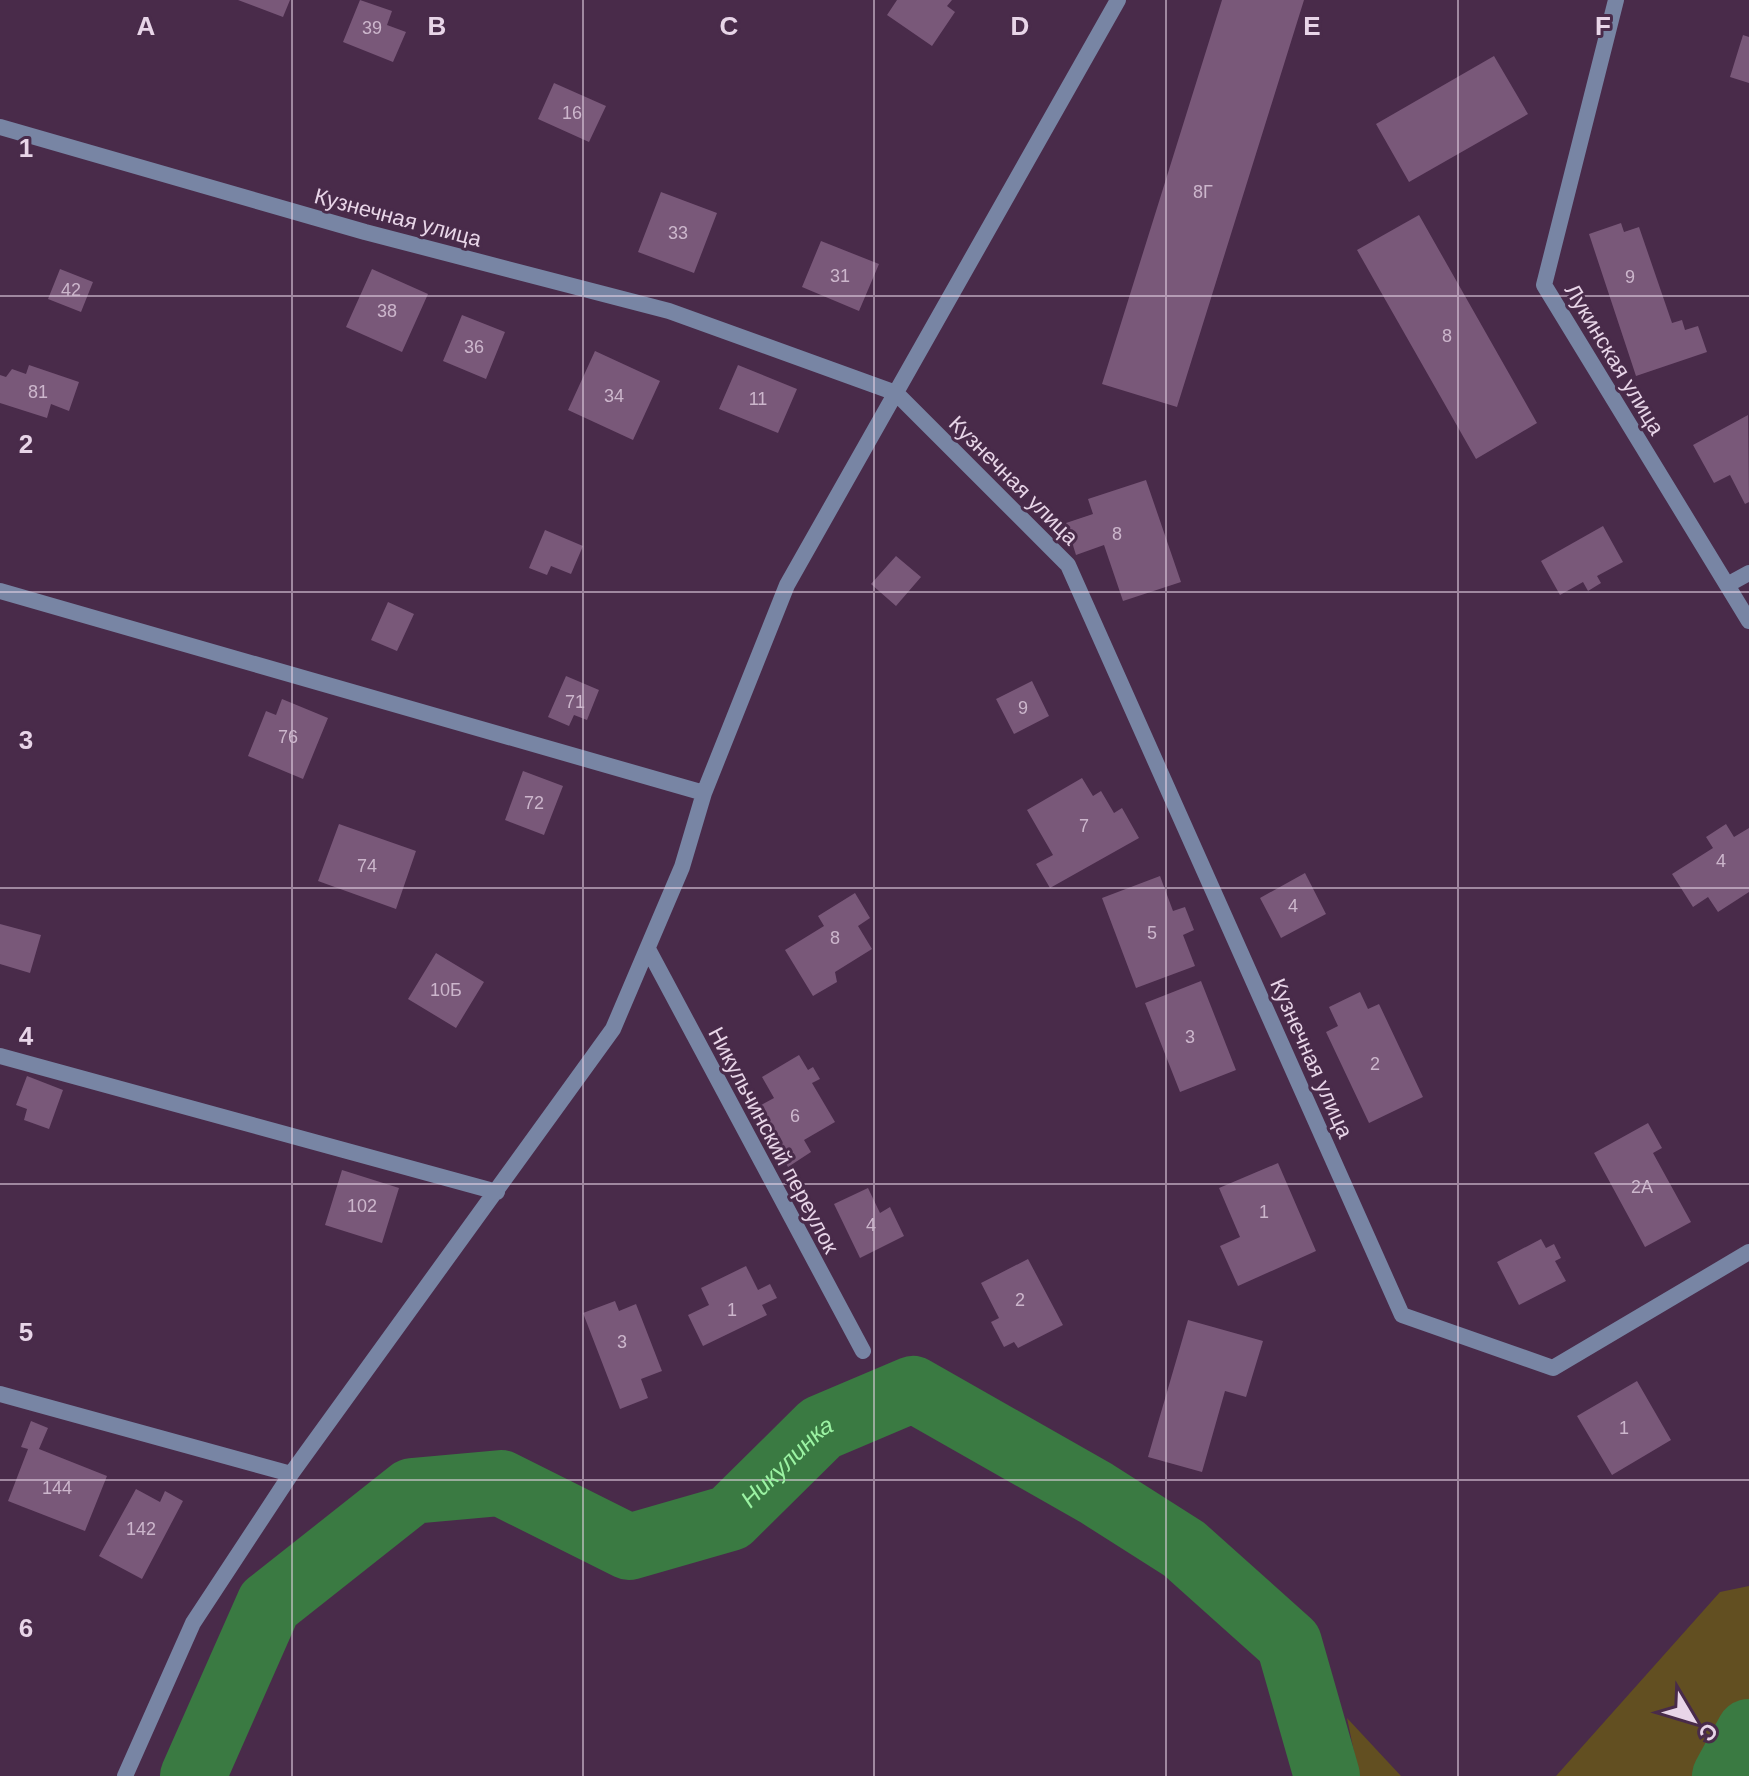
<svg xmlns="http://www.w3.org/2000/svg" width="1749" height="1776" font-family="Arial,sans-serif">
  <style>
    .green { fill: #624f21 }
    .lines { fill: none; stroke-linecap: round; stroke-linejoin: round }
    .river { stroke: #3a7a42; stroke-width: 66 }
    .building { fill: #795879 }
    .minor { stroke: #7885a4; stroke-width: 16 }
    .grid { fill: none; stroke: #e8d5e8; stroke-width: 2; stroke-opacity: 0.55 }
    .labels { text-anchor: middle; stroke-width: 6; stroke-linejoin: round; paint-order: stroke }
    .number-label { font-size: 18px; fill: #ccb6cc }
    .street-label { font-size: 22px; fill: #e8d5e8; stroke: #492b4a }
    .water-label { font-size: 24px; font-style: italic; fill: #9bf3a3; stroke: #492b4a }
    .grid-label { font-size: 26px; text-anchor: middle; font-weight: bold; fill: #e8d5e8; stroke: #492b4a; stroke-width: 6; stroke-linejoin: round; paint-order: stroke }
  </style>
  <rect width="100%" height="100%" fill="#492b4a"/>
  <!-- green -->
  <path class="green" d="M1749,1586V1732L1716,1776H1556L1720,1592Z
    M1347,1718L1401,1776H1359Z"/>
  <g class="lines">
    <!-- river -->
    <g class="river">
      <path id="s1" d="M193,1776L269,1604L412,1491L501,1483L629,1547L730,1518L821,1428L913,1389L1096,1493L1184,1549L1289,1643L1327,1776"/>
      <path d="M1725,1776L1749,1732"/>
    </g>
  </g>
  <!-- building -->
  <path class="building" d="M238,0H290L283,17Z
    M360,0L392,11L387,25L406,32L393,62L343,42Z
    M897,0H952L947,6L955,12L932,46L887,15Z
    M1222,0H1304L1177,407L1102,384Z
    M1743,35L1749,37V83L1730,77Z
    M1494,56L1528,114L1409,182L1376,124Z
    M554,83L606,106L589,142L538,119Z
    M661,192L717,213L694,273L638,252Z
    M1419,215L1537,423L1476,459L1357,250Z
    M1621,223L1624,232L1639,227L1672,323L1682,320L1685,330L1698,326L1707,352L1636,376L1589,234Z
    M821,241L879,264L859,311L802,287Z
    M60,269L93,282L81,312L48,299Z
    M372,269L428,294L402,352L346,327Z
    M462,315L505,332L486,379L443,361Z
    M595,351L660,381L633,440L568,410Z
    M29,365L79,382L69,411L51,404L47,418L0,403V375L6,377L12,369L26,374Z
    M738,365L797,389L778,433L719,409Z
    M1748,415L1749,502L1745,504L1730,475L1714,483L1693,445Z
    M1146,480L1181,582L1123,601L1104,545L1076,555L1066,523L1093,514L1088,499Z
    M1603,526L1623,562L1597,576L1601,583L1588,591L1583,582L1560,595L1541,561Z
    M545,530L583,546L571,574L551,566L547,575L529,568Z
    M896,556L921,577L896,606L871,584Z
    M388,602L414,614L397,651L371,640Z
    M566,676L599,690L587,720L574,715L569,726L548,717Z
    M1032,681L1049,716L1014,734L996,699Z
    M282,699L328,718L303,779L248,756L266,711L276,715Z
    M523,771L563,786L544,835L505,820Z
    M1082,778L1093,796L1101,791L1114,813L1122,808L1139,838L1050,888L1036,864L1053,855L1027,810Z
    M339,824L416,851L396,909L318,881Z
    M1726,824L1734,837L1749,828V892L1718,912L1708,897L1693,907L1672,874L1713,848L1706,837Z
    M1305,873L1326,914L1281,938L1260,898Z
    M1160,876L1173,911L1185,907L1194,930L1183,935L1195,966L1136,988L1102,898Z
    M855,893L870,918L858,926L872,949L835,972L837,982L813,996L785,950L824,926L818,916Z
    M0,924L41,935L30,973L0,964Z
    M436,953L484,982L456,1028L408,999Z
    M1201,981L1236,1070L1180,1092L1145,1003Z
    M1360,992L1368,1009L1379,1004L1423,1097L1369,1123L1326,1032L1338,1026L1329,1007Z
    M799,1055L808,1070L813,1067L820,1079L812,1083L835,1122L804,1140L811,1152L788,1167L754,1109L774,1098L762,1077Z
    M27,1076L63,1090L49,1129L24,1120L27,1109L16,1105Z
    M1648,1123L1662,1148L1653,1153L1691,1222L1645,1247L1594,1153Z
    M1278,1163L1316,1251L1238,1286L1220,1246L1240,1237L1219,1188Z
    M342,1170L399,1188L382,1243L325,1225Z
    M868,1188L880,1213L890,1207L904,1236L860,1258L834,1204Z
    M1541,1239L1546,1248L1554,1244L1561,1258L1555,1261L1566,1281L1519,1305L1497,1262Z
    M1028,1259L1063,1325L1018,1348L1014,1342L1004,1347L991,1322L999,1318L981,1283Z
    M746,1266L758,1290L770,1284L777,1298L762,1305L767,1315L703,1346L688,1315L709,1305L701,1288Z
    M615,1301L619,1311L636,1304L662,1371L641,1379L648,1398L620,1409L583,1313Z
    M1188,1320L1263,1341L1246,1397L1225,1391L1202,1472L1148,1457Z
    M1637,1381L1671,1440L1612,1475L1577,1416Z
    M31,1421L48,1428L39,1449L107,1476L85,1531L8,1501L28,1449L21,1447Z
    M136,1489L160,1502L165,1491L183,1501L142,1579L99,1556Z"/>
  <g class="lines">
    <!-- minor -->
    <path class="minor" d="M1616,0L1544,285L1749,621
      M0,127L365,232L669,311L896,393L1068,565L1402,1315L1553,1368L1749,1252
      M1727,585L1749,573
      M0,591L704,793
      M648,949L863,1351
      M0,1056L497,1192
      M0,1394L291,1474
      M125,1776L193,1623L291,1474L613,1029L682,867L704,793L787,585L1118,0"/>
  </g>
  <!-- grid -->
  <path class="grid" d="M292,0V1776M583,0V1776M874,0V1776M1166,0V1776M1458,0V1776M0,296H1749M0,592H1749M0,888H1749M0,1184H1749M0,1480H1749"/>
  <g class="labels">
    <!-- number labels -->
    <g class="number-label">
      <text x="372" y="34">39</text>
      <text x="572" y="119">16</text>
      <text x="1203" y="198">8Г</text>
      <text x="678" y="239">33</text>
      <text x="840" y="282">31</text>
      <text x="1630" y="283">9</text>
      <text x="71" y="296">42</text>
      <text x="387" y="317">38</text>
      <text x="1447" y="342">8</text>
      <text x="474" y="353">36</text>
      <text x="38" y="398">81</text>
      <text x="614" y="402">34</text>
      <text x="758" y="405">11</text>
      <text x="1117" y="540">8</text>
      <text x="575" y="708">71</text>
      <text x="1023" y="714">9</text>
      <text x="288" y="743">76</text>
      <text x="534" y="809">72</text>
      <text x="1084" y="832">7</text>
      <text x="1721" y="867">4</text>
      <text x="367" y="872">74</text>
      <text x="1293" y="912">4</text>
      <text x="1152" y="939">5</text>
      <text x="835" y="944">8</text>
      <text x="446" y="996">10Б</text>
      <text x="1190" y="1043">3</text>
      <text x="1375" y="1070">2</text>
      <text x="795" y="1122">6</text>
      <text x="1642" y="1193">2А</text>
      <text x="362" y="1212">102</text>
      <text x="1264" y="1218">1</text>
      <text x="871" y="1231">4</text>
      <text x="1020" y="1306">2</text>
      <text x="732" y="1316">1</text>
      <text x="622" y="1348">3</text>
      <text x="1624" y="1434">1</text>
      <text x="57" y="1494">144</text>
      <text x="141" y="1535">142</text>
    </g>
    <!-- street labels -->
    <g class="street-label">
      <text transform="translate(398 217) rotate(15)" y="8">Кузнечная улица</text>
      <text transform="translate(1615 359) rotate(59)" y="8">Лукинская улица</text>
      <text transform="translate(1014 480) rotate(45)" y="8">Кузнечная улица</text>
      <text transform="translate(1312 1058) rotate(66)" y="8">Кузнечная улица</text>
      <text transform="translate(774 1140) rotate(62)" y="8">Никульчинский переулок</text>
    </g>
    <!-- water labels -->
    <g class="water-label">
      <text dy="8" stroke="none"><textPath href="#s1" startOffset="788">Никулинка</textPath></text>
    </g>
  </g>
  <g class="grid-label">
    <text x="146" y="35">A</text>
    <text x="437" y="35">B</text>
    <text x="729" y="35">C</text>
    <text x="1020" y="35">D</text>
    <text x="1312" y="35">E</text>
    <text x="1603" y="35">F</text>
    <text x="26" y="157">1</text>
    <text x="26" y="453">2</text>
    <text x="26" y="749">3</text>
    <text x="26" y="1045">4</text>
    <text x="26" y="1341">5</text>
    <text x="26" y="1637">6</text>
  </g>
  <!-- north arrow -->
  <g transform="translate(1693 1720) rotate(128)" stroke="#492b4a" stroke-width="6" paint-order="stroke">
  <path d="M0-6L14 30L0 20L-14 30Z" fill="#e8d5e8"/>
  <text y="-12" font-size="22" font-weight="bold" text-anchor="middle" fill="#e8d5e8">С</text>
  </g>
</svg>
